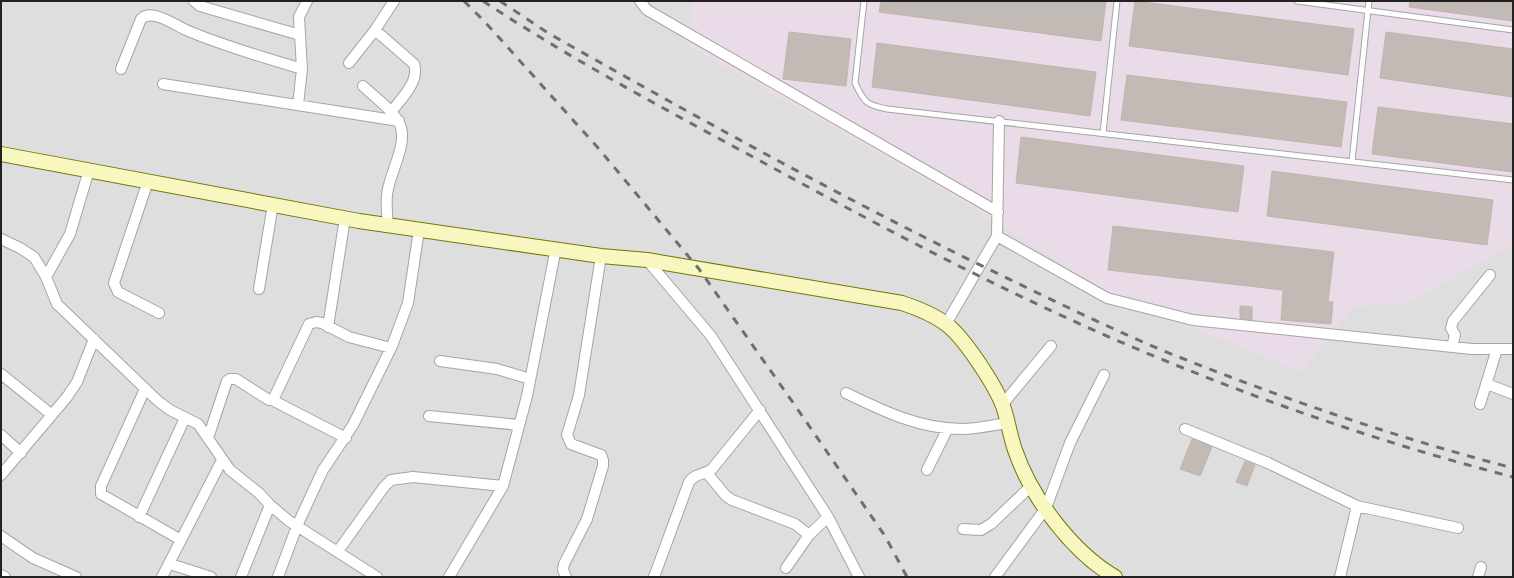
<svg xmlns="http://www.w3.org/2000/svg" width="1514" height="578" font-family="Commissioner,sans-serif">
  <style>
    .residential { fill: #dfdede }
    .industrial { fill: #eadbe8 }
    .building { fill: #c2bab5; stroke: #c2b4ab }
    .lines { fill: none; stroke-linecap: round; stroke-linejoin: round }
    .lane-casing { stroke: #a5a5a5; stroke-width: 7 }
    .street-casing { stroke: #a5a5a5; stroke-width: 12 }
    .secondary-casing { stroke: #71770a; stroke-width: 16 }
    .lane { stroke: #fff; stroke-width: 5 }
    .street { stroke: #fff; stroke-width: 10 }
    .secondary { stroke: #f8f7c0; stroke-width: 14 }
    .rail { stroke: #6f6f6f; stroke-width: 3; stroke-dasharray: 8 8; stroke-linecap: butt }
  </style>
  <rect width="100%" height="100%" fill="#f1eee9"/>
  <!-- residential -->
  <path class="residential" d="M1,1H1513V577H1Z"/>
  <!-- industrial -->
  <path class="industrial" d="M694,1H1513V244L1408,303L1353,307L1301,372L1109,293L953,196L686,45Z"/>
  <!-- building -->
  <path class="building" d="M881,1H1106L1101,41L879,12Z
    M1135,1L1354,29L1348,75L1129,46Z
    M1410,1H1513V21L1409,7Z
    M789,32L851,39L846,86L783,79Z
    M1386,32L1513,49V97L1380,78Z
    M877,43L1096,72L1090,116L872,87Z
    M1127,75L1347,102L1341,147L1121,120Z
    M1378,107L1513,124V172L1372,154Z
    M1021,137L1244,166L1238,212L1016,183Z
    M1272,171L1493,200L1487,245L1267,216Z
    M1113,226L1334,252L1328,302H1333L1331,324L1281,320L1283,290L1108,270Z
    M1240,306L1252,307V320L1240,318Z
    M1192,439L1212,447L1200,476L1180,469Z
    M1245,461L1255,465L1247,486L1236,482Z"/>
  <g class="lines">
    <!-- lane casing -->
    <g class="lane-casing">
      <path id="lane" d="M864,1L855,83C864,102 866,105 887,109L1513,180
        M1297,1L1513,30
        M1103,133L1117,1
        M1352,161L1369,1"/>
    </g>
    <!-- street casing -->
    <g class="street-casing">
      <path id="street" d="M194,1L200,6L300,35
        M640,1L647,10L998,212
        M375,30L414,64C420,81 401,99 391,112
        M349,63L375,30L394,1
        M121,69L141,19C152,8 175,25 186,30C223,46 263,57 302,69
        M163,84L399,121
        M363,86C374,97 390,107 398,121C411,141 389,172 387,195C386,205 387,215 388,225
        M298,105L302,69L299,17L307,1
        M148,181L114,283L118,292L159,313
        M997,236L1107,298L1193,320L1472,349H1513
        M1,239L20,248L34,257L46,277L57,304L158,401L170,410L198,424L230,470L259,493L270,505L289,521L377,577
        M647,260L711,336L828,517L859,577
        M46,277L70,234L89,170
        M259,289L273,204
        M946,324L997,236L999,121
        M328,327L345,218
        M1452,347L1455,335L1451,328L1453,321L1490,275
        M440,361L497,369L530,379
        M1,374L52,415
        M1487,384L1513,394
        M145,389L101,486V494L181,540
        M846,393C883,411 920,429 962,429C977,429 993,425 1008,423
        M272,400L346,438
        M1480,404L1497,349
        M1002,405L1051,346
        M429,416L519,425
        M1185,429L1268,463L1357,506L1458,528
        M1,435L21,453
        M208,438L227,381L230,379H236L269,400H273L309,324L316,322L322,323L349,337L391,348
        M927,470L948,428
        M707,473L726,496L732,500L795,524L809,535
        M1,475L67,397L77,382L94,339
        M139,517L185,418
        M963,529L981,530L991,524L1031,486
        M1,536L33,558L76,577
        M338,551L384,487L391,480L413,477L503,486
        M170,564L211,577
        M786,568L809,535L828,517
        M1,575L5,577
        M162,577L222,460
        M241,577L270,505
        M278,577L297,526L314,489L323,470L353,425L392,346L408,303L419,230
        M449,577L503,486L527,396L556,248
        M566,577L563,570L564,564L587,519L603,466V460L601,455L571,444L567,435L579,395L601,256
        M654,577L689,482C695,473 704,475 712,469L760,410
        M995,577L1046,508L1070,443L1104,375
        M1340,577L1357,506
        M1478,577L1481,567"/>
    </g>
    <!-- secondary casing -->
    <g class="secondary-casing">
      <path id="secondary" d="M1,154L359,221L601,256L647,260L902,303C917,308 933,314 946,324C964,337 995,385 1003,406C1008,420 1010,436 1015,450C1031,497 1072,552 1115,577"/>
    </g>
    <!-- lane -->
    <use href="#lane" class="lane"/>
    <!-- street -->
    <use href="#street" class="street"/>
    <!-- secondary -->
    <use href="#secondary" class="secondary"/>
    <!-- rail -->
    <path class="rail" d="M464,1L485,22L599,149L699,269L794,404L885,536L907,577
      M483,1C574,61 670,112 766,164C894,234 1025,303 1161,359C1275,406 1393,446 1513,477
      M500,1L548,33C689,113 830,191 976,263C1038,293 1100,324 1164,351C1278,397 1394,437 1513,468"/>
  </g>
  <!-- border -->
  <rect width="1514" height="578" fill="none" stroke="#212121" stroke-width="4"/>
</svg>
